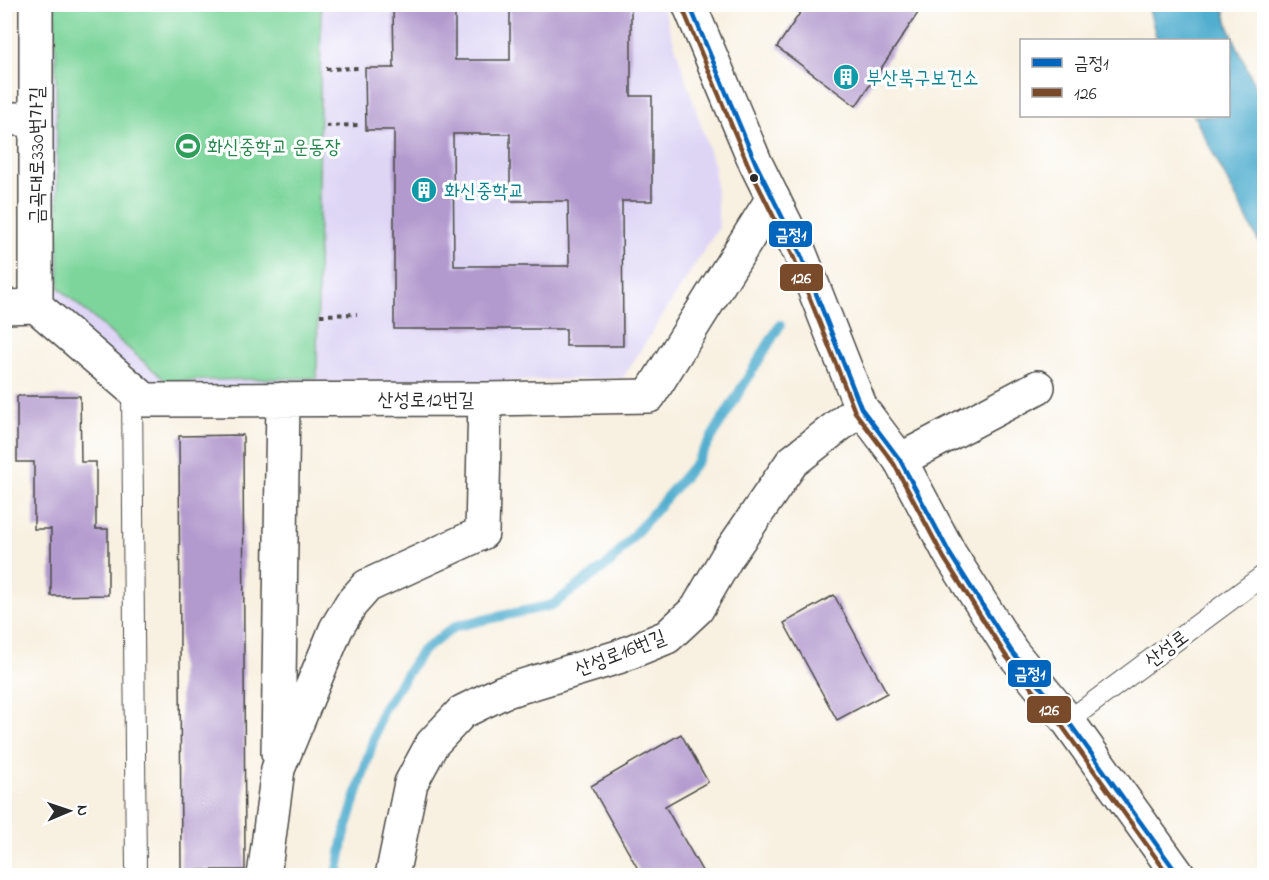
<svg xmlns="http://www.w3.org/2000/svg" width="1269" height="880" font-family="'Indie Flower','Poor Story',sans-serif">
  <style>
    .built { fill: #ded5f5 }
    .green { fill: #7dd59b; stroke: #548063; stroke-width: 1.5 }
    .water { fill: #51aecf; stroke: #3e6c7d; stroke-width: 1.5 }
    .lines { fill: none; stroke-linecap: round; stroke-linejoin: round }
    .stream { stroke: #51aecf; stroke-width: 10 }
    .building { fill: #b29ace; fill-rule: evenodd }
    .lane-casing { stroke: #4a4946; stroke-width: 22 }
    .street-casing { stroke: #4a4946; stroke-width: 36 }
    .secondary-casing { stroke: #4a4946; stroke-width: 36 }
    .path { stroke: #4a4946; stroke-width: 4; stroke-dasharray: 4.5 4.5; stroke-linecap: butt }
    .lane { stroke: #fff; stroke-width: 20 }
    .street { stroke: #fff; stroke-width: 33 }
    .secondary { stroke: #fff; stroke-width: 33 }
    .bus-1-casing { stroke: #fff; stroke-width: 9 }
    .bus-2-casing { stroke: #fff; stroke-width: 9 }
    .bus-1 { stroke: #0065bd; stroke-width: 4.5 }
    .bus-2 { stroke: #7a4b2a; stroke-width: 4.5 }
    .bus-dot { fill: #2b2b2b; stroke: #fff; stroke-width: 2 }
    .labels { text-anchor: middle; stroke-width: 6; stroke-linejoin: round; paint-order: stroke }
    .culture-label { font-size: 20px; fill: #0d838f; stroke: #fff; text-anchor: start }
    .leisure-label { font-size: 20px; fill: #27864d; stroke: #fff; text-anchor: start }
    .street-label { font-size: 20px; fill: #2b2b2b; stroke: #fff }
    .line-badge { stroke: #fff; stroke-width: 2 }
    .badge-label { font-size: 16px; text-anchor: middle; font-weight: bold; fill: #fff }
  </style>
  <rect width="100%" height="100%" fill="#fff"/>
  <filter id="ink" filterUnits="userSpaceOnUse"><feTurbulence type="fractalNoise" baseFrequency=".0167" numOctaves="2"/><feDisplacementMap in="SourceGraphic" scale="12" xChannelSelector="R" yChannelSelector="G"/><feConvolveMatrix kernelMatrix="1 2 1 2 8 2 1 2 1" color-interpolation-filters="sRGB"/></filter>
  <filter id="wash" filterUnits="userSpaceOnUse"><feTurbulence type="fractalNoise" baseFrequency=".008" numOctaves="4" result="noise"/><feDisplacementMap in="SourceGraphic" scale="24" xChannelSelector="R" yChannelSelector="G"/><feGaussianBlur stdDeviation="1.35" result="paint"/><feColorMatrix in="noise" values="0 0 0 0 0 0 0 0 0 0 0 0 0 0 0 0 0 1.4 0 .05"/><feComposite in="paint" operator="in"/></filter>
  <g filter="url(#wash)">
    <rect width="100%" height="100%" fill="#f8f0e0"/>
    <!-- built -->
    <path class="built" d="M52,5H662L714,166L719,227L623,378L154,390L50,303Z"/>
    <!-- green -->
    <path class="green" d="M55,5H321L317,378L166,381L59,288Z"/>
    <!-- water -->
    <path class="water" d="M1148,5H1223L1229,28L1264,106V252L1194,116H1228V40H1157Z"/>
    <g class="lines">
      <!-- stream -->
      <path class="stream" d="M337,876L344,836L382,711L422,651L456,626L552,605L610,563L696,463L780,325"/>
    </g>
    <g id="blocks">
      <!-- building -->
      <path class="building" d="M393,4H455V60H510V4H631V96H652V201H622L623,346H566V329H394V130H366L365,68H394ZM453,134H510V201H568L569,266H454Z
        M806,4H924L856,106L777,47Z
        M17,396H80L81,462H96V529H108V595L51,596V529H34V462H17Z
        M243,435L245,870H181L179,436Z
        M834,595L887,693L837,720L784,623Z
        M681,734L708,782L665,806L705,876H642L591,786Z"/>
    </g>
  </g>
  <g filter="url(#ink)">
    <use href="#blocks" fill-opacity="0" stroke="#4a4946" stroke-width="1.5"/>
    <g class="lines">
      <!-- lane casing -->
      <g class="lane-casing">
        <path id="lane" d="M132,389L136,871L134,876
          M1068,721L1264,575"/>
      </g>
      <!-- street casing -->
      <g class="street-casing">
        <path id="street" d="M36,4V306
          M4,119H36
          M4,307L36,306L145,400L485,399L649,396L773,198
          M900,460L1038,387
          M278,753L283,399
          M264,876L278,769L336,629L351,604L367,586L482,533L485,399
          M392,876L411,783L432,744L462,712L503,692L618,657L667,637L697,609L727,557L792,462L861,408"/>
      </g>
      <!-- secondary casing -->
      <g class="secondary-casing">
        <path id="secondary" d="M689,4L756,164L800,253L861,408L900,460L950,554L1012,652L1068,721L1179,876"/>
      </g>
      <!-- path -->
      <path class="path" d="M326,69L360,68
        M326,126L361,125
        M320,315L357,314"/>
      <!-- lane -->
      <use href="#lane" class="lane"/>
      <!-- street -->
      <use href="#street" class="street"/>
      <!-- secondary -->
      <use href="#secondary" class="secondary"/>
      <!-- bus-1 casing -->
      <g class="bus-1-casing">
        <path id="bus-1" d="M689,4L756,164L800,253L861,408L900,460L950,554L1012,652L1068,721L1179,876"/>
      </g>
      <!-- bus-2 casing -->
      <g class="bus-2-casing">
        <path id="bus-2" d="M682,7L749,167L793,256L855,412L894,464L944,558L1006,656L1062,726L1169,876"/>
      </g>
      <!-- bus-1 -->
      <use href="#bus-1" class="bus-1"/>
      <!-- bus-2 -->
      <use href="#bus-2" class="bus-2"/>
    </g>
  </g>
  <!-- icons -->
  <defs>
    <g id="building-disc" transform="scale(1.35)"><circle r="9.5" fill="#0f9aa8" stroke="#fff"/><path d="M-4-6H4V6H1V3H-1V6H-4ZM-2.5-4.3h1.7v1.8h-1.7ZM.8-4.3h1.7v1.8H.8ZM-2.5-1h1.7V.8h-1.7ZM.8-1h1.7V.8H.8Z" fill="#fff"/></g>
    <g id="stadium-disc" transform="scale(1.35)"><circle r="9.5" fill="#2e9e5b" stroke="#fff"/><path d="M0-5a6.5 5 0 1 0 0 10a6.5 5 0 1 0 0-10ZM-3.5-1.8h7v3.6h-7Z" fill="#fff"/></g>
  </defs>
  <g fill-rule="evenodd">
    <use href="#building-disc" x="846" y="77"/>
    <use href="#stadium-disc" x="188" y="146"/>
    <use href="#building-disc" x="424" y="190"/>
  </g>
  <!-- markers -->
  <circle class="bus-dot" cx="754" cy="178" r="5"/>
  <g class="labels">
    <!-- culture labels -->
    <g class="culture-label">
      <text x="866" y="84">부산북구보건소</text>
      <text x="444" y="197">화신중학교</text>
    </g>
    <!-- leisure labels -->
    <g class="leisure-label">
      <text x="207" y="153">화신중학교 운동장</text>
    </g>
    <!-- street labels -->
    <g class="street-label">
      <text transform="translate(36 155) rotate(-90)" y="7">금곡대로330번가길</text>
      <text x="426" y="406">산성로12번길</text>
      <text transform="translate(1166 648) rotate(-37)" y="7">산성로</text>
      <text transform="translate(620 652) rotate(-21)" y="7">산성로16번길</text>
    </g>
  </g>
  <g class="line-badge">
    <rect x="768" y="220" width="45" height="28" rx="6" fill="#0065bd"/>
    <rect x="779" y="263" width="45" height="29" rx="6" fill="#7a4b2a"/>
    <rect x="1007" y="659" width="45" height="29" rx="6" fill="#0065bd"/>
    <rect x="1026" y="695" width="46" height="29" rx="6" fill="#7a4b2a"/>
  </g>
  <g class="badge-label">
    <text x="791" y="240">금정1</text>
    <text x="801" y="283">126</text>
    <text x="1030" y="679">금정1</text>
    <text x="1049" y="715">126</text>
  </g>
  <!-- margin -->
  <rect width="1269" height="880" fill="none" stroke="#fff" stroke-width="24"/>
  <!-- legend -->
  <rect x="1020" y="39" width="210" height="78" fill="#ffffff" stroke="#aaaaaa" stroke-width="1.5"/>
  <rect x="1032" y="58" width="30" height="9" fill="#0065bd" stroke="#aaaaaa" stroke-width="1.5"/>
  <text x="1074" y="69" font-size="18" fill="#2b2b2b">금정1</text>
  <rect x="1032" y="88" width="30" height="9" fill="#7a4b2a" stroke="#aaaaaa" stroke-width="1.5"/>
  <text x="1074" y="99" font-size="18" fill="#2b2b2b">126</text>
  <!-- north arrow -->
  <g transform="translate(69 811) rotate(88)" stroke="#ffffff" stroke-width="4.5" paint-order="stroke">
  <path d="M0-4.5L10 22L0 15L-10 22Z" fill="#2b2b2b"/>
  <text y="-9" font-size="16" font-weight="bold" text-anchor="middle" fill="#2b2b2b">N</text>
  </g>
</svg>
